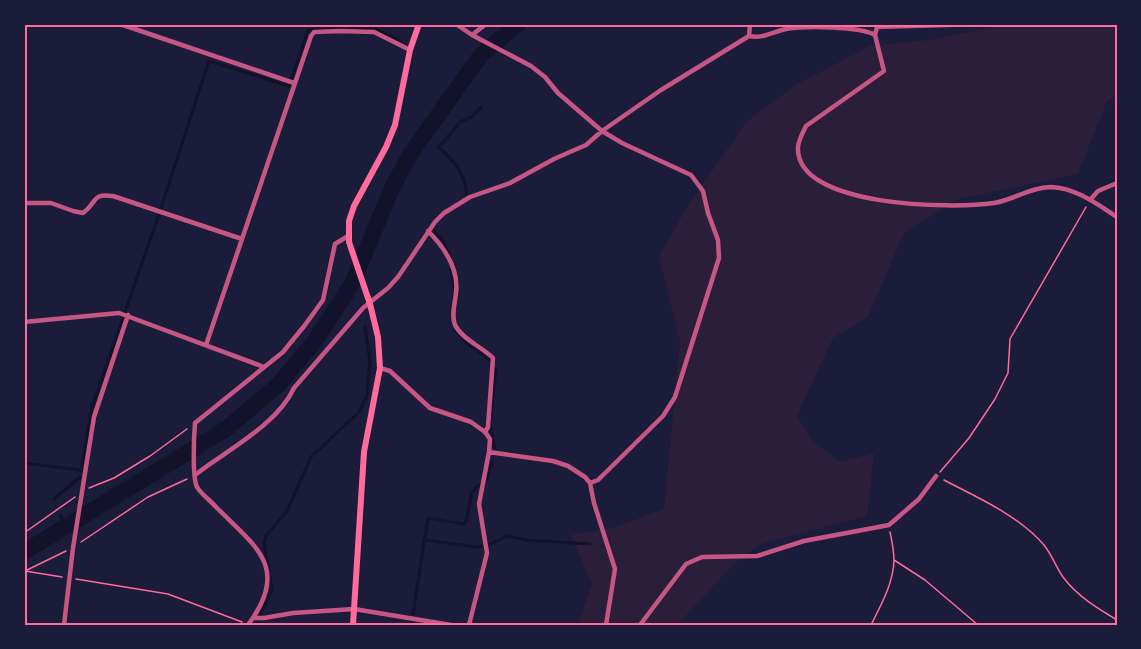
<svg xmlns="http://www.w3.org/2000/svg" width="1141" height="649" font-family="'Nunito Sans',sans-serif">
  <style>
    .green { fill: #2a1e3b }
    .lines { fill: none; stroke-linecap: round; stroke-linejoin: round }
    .stream { stroke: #12122b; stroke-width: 3 }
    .river { stroke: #12122b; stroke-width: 16 }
    .path { stroke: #ff6b9d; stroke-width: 1.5 }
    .minor { stroke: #c65784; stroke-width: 4.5 }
    .secondary { stroke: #ff6b9d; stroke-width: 6 }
    .neatline { fill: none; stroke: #ff6b9d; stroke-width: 2 }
  </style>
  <rect width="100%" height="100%" fill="#1b1b3a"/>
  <!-- green -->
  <path class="green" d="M1008,24H1117V95L1107,101L1078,174L958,199L904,233L868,317L833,338L797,415L811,439L840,462L874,453L867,516L760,544L733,565L677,625H578L592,584L571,535L616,527L664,509L680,342L659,256L687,207L746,122L797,84L870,46L929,40Z"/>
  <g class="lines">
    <!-- stream -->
    <path class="stream" d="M467,196C464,171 456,164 439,147L460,122L472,117L481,107
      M432,229L443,241L450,257
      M451,270L454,288
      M454,295C446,335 461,338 490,360
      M495,449L490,425L496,369
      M24,463L81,470
      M81,471L92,407L158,217L209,61L289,86L308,30L374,28L401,41
      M487,479L492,462
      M54,499L80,477
      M60,515L66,527
      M425,540L477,547L483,546
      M490,544L507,536L527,540L590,544
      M413,614L428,518L464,524L466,522L472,492L479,485
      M260,615L272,589L264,543L266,536L287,511L311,457L359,412L367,396L370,362L365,327
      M256,625L257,623
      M412,625V622"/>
    <!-- river -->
    <path class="river" d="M24,552L226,429L277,386L314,342L352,284L392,188L411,153L481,55L518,24"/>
    <!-- path -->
    <path class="path" d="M940,472L969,438L995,399L1008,373L1010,339L1086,207
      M944,480C978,498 1018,515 1044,545C1052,555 1056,567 1063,577C1077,596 1097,608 1117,620
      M89,488L114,478L150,456L187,429
      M24,533L75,497
      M81,542L148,497L187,479
      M894,560L925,580L978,625
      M25,571L62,577
      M25,571L66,551
      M76,579L168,594L242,622
      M871,625C881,605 893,584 894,561C894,551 892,541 890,532"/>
    <!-- minor -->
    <path class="minor" d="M120,24L294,83
      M456,24L472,35L531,66L545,77L558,93L602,131L622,143L691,175L703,191L708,213L718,240L719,258L675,397L663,416L598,480L590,483
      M979,24L877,27L875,35L884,71L806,126C803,132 799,139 798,147C795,208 954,209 994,203C1013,200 1031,187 1051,187C1076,188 1097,204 1117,217
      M472,35L486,24
      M749,36L750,24
      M1090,200L1098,191L1117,183
      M24,203H51L73,211L83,213C98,202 91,193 113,196L242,239
      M428,231C444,247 459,269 456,293C455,303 451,315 455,325C462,339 482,347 493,358L488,427L485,432
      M24,322L119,313L264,367
      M206,345L311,36L314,32L340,31L374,32L410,50
      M380,368L390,371L430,408L471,422L485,432L490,439L489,452L479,504L487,553L469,625
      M489,452L553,461L568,466L585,477L590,483L594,503L615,569L606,625
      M195,475C227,450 277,425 294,388L363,308L388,288L398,277L435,222L444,213L470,197L510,183L554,159L586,145L602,131L661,90L749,36C763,39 773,32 786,29C804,26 860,26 875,35
      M254,618H264L293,613L354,609L451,625
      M64,625L73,548L94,417L128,315
      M248,625C290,567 257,548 216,507C211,501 201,494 197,487C192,477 194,435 195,423L283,352L305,325L323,300L335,244L348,236
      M640,625L686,564L702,557L757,556L804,541L889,525L919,499L936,476"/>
    <!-- secondary -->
    <path class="secondary" d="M353,625L364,452L380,368L378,337L370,304L349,242V221L354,206L386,147L395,125L410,50L419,24"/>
  </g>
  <!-- border -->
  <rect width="1141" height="649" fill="none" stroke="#1b1b3a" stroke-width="51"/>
  <rect x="26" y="26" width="1090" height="598" class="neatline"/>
</svg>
